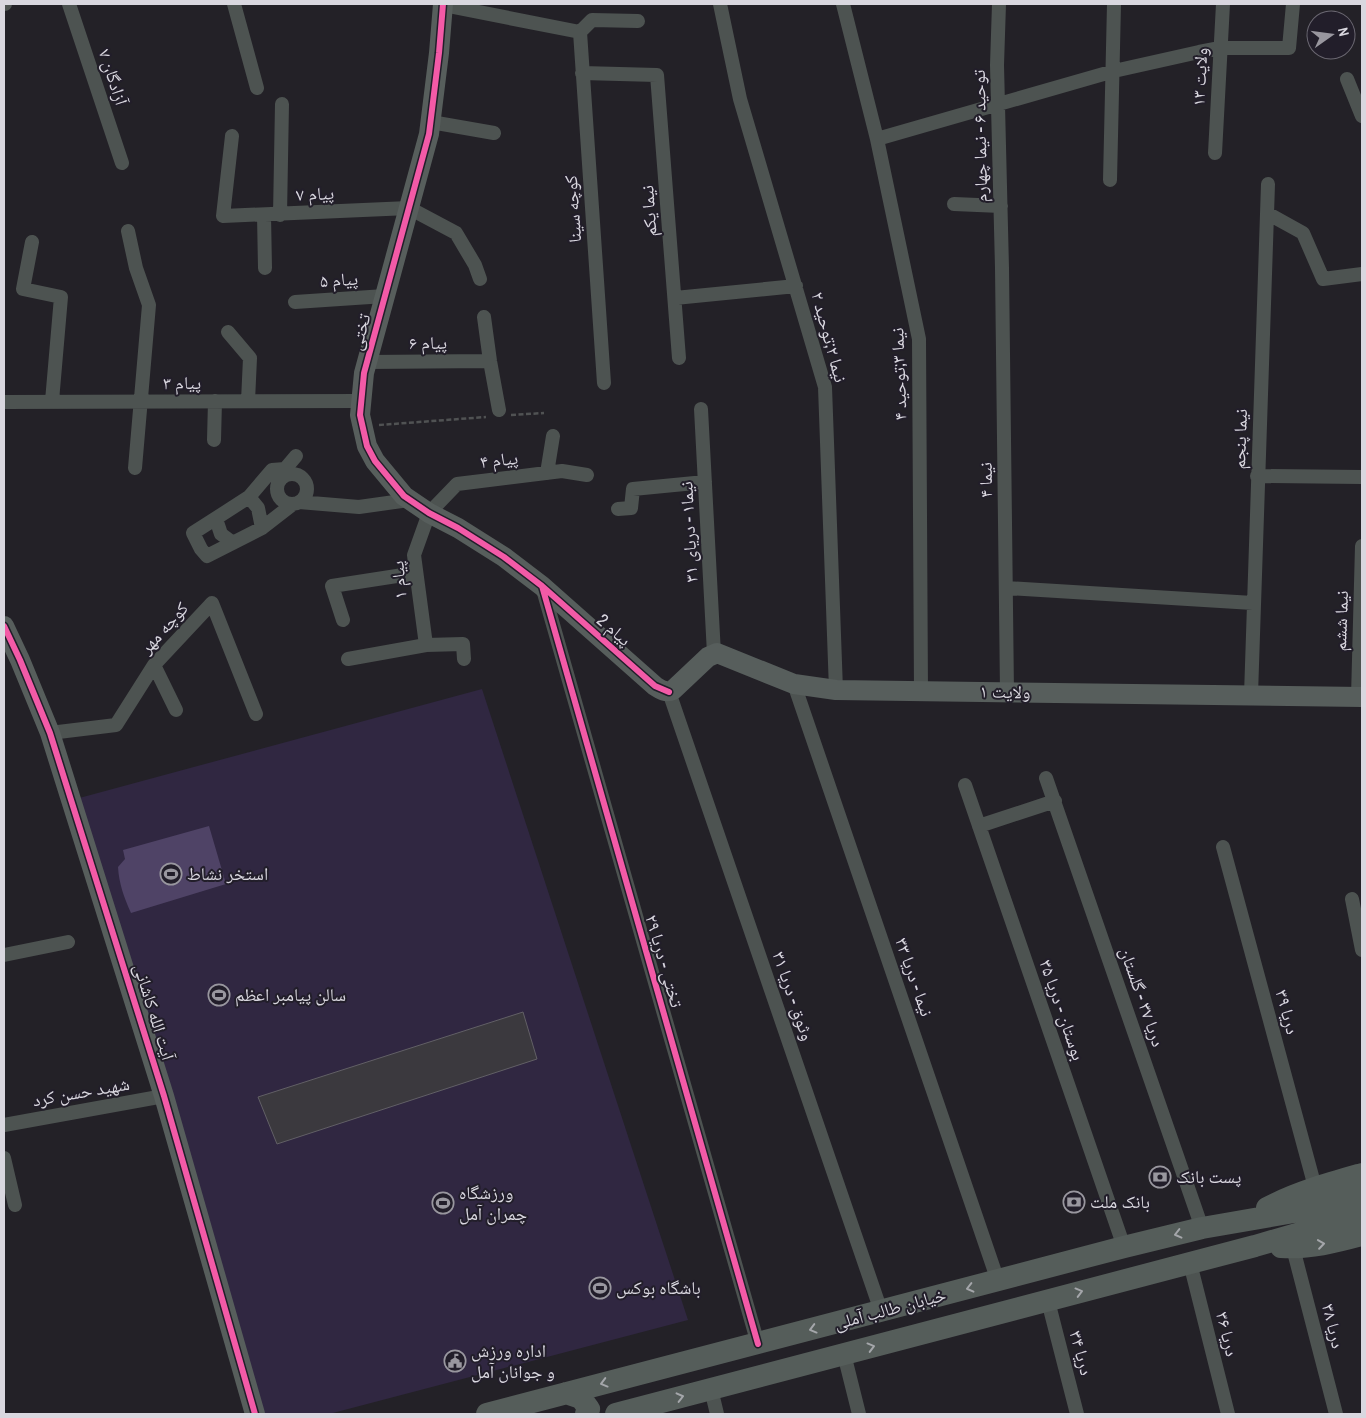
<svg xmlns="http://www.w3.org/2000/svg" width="1366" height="1418" font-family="'Archivo Narrow','Noto Naskh Arabic',sans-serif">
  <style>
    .green { fill: #302741 }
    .water { fill: #4f4366 }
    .building { fill: #3b393e; stroke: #626066 }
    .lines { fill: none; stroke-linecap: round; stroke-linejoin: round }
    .path { stroke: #505253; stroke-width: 2.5; stroke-dasharray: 5 2.5; stroke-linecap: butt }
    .street { stroke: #4d5351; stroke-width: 14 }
    .secondary { stroke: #575e5c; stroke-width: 20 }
    .primary { stroke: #555d5a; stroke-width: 22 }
    .cycleway-casing { stroke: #221e2a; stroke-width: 9 }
    .cycleway { stroke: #f35aa7; stroke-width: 6 }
    .oneway { stroke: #a4a6aa }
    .labels { text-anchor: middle; stroke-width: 4; stroke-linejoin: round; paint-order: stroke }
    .street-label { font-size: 18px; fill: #d9d7df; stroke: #221e2a }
    .poi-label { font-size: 18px; fill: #d9d7df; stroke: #221e2a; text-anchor: start }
  </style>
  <rect width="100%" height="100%" fill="#232127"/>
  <!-- green -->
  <path class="green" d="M482,689L688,1320L329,1414H263L72,800Z"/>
  <!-- water -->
  <path class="water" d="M209,826L226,884L131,913C124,897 119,884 118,867L125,859L123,850Z"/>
  <!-- building -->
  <path class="building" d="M523,1012L537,1059L277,1144L258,1097Z"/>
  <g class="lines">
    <!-- path -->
    <path class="path" d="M511,415L544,413
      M379,425L486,417"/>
    <!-- street -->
    <path class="street" d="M4,4H5
      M69,4L122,163
      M234,4L257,88
      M720,4L740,99L825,387L836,690
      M843,4L877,139L919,339L921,691
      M999,4L997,65L1002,268L1007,692
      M443,5L580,32
      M580,32L604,383
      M580,32L592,20L638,21
      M582,73L657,75L679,358
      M1347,79L1362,116
      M431,122L494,133
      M232,136L223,216L409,208L456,233L475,265L480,279
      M877,139L1114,71L1199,52L1220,48H1289L1293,4
      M1215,153L1223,4
      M1110,180L1114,4
      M954,204L1001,206
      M1267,213L1303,233L1323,279L1362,274
      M264,215L265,268
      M280,215L282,104
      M128,231L136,268L149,305L135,468
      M32,242L23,289L61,297L52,401
      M675,298L796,286
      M295,302L385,296
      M484,317L490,361L499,410
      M228,332L250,358L248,401
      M367,362L490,361
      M4,402L361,401
      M701,409L714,654
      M214,440L215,401
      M547,473L553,436
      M277 489a15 15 0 1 1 30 0a15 15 0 1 1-30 0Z
      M1257,476L1362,477
      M249,497L258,508L262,528
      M299,502L359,507L409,500
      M293,504L262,528L207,556L201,549L193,533L249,497L272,470L285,469L296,456
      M618,509L631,508L633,489L705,482
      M216,519L221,534L233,543
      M542,586L758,1344
      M1006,588L1253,603
      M343,620L332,586L416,573
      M348,659L426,645
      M464,659L463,644L426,645L414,555L429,513L457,484L562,471L587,475
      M154,665L176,710
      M794,684L998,1281
      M669,692L881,1311
      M1251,695L1268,184
      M1358,697L1362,546
      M50,733L116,725L154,665L212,603L256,714
      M1046,778L1202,1228
      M965,785L1124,1247
      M979,826L1055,801
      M1223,847L1315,1187
      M1352,899L1362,950
      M4,955L68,942
      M4,1125L164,1096
      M4,1158L15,1205
      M1293,1248L1336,1414
      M1190,1263L1228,1414
      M1048,1301L1077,1414
      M844,1354L859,1414
      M711,1389L717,1414"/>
    <!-- secondary -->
    <path class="secondary" d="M443,4L439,53L429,134L364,373L360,415L367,446L375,461L404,496L429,513L458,528L504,557L542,586L655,686C661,690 666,693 673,690L708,657L717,653L794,684L836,690L1362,697
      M4,626L20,660L50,733L164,1096L255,1414"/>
    <!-- primary -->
    <path class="primary" d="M1267,1208C1297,1192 1330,1183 1362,1174
      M1281,1247C1309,1249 1336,1242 1362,1235
      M566,1393L581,1398L589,1409L586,1414
      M487,1414L1124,1247L1202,1228L1294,1212L1362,1193
      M616,1414L1255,1246L1362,1215"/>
    <!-- cycleway casing -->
    <g class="cycleway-casing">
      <path id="cycleway" d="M443,4L439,53L429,134L364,373L360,415L367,446L375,461L404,496L429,513L458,528L504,557L542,586L655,686L669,692
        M542,586L758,1344
        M4,626L20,660L50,733L164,1096L255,1414"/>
    </g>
    <!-- cycleway -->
    <use href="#cycleway" class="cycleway"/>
  </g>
  <!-- one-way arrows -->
  <defs><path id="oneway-chevron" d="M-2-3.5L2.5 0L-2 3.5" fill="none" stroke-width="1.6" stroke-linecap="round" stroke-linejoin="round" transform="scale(1.25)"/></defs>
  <g class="oneway">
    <use href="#oneway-chevron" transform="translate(1178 1234) rotate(166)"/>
    <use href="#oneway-chevron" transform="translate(1321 1244) rotate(-8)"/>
    <use href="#oneway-chevron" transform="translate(970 1288) rotate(166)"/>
    <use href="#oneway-chevron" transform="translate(1079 1292) rotate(-15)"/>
    <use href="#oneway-chevron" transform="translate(813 1329) rotate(165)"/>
    <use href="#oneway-chevron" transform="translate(871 1347) rotate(-15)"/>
    <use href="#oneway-chevron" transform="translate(604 1383) rotate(165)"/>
    <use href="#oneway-chevron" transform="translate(680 1397) rotate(-14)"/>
  </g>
  <!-- icons -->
  <defs>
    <g id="stadium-ring" transform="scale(1.125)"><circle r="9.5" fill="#221e2a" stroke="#99979f" stroke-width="1.5"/><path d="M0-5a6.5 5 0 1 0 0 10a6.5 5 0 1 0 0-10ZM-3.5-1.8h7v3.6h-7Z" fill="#99979f"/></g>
    <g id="bank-ring" transform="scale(1.125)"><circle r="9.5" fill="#221e2a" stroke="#99979f" stroke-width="1.5"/><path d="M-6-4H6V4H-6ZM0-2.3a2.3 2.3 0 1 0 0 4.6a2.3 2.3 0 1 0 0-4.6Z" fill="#99979f"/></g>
    <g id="civic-ring" transform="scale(1.125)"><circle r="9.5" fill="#221e2a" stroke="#99979f" stroke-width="1.5"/><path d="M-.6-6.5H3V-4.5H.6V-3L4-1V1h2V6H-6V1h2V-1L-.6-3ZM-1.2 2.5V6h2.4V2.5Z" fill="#99979f"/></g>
  </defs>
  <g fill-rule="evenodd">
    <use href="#stadium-ring" x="171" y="874"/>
    <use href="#stadium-ring" x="219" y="995"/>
    <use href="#bank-ring" x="1160" y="1177"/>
    <use href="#bank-ring" x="1074" y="1202"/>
    <use href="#stadium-ring" x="443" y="1203"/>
    <use href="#stadium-ring" x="600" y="1288"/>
    <use href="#civic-ring" x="455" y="1361"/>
  </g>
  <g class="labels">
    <!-- street labels -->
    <g class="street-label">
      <text transform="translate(113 77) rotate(72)" y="6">آزادگان ۷</text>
      <text transform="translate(1200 77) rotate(-87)" y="6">ولایت ۱۳</text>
      <text transform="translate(980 136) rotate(-91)" y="6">توحید ۶ - نیما چهارم</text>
      <text transform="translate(315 194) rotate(-3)" y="6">پیام ۷</text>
      <text transform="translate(573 209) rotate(-94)" y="6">کوچه سینا</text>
      <text transform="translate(649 211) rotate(-94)" y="6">نیما یکم</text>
      <text transform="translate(339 280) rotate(-4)" y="6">پیام ۵</text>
      <text transform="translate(360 332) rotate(-75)" y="6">تختی</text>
      <text transform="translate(829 337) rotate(75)" y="6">نیما ۲;توحید ۲</text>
      <text transform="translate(428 343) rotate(-1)" y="6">پیام ۶</text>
      <text transform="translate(899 374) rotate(-92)" y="6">نیما ۳;توحید ۴</text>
      <text x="182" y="389">پيام ۳</text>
      <text transform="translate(1240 439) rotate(-88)" y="6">نیما پنجم</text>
      <text transform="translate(499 460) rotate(-7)" y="6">پیام ۴</text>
      <text transform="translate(986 480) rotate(-91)" y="6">نیما ۴</text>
      <text transform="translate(689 532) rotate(-93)" y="6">نیما۱ - دریای ۳۱</text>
      <text transform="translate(399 580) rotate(-95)" y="6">پیام ۱</text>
      <text transform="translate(1341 621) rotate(-88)" y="6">نیما ششم</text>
      <text transform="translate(164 628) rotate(-48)" y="6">کوچه مهر</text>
      <text transform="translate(614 630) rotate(41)" y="6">پیام 2</text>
      <text transform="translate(1005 692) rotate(1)" y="6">ولایت ۱</text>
      <text transform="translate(664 961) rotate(74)" y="6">تختی - دریا ۲۹</text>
      <text transform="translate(914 977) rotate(71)" y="6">نیما - دریا ۳۳</text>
      <text transform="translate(793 996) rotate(71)" y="6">وثوق - دریا ۳۱</text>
      <text transform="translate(1142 997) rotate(71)" y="6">دریا ۳۷ - گلستان</text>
      <text transform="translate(1062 1010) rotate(71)" y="6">بوستان - دریا ۳۵</text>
      <text transform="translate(154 1012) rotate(73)" y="6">آیت الله کاشانی</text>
      <text transform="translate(1287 1012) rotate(75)" y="6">دریا ۳۹</text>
      <text transform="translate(81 1092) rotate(-10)" y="6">شهید حسن کرد</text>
      <text transform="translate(890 1309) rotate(-15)" y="6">خیابان طالب آملی</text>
      <text transform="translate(1333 1326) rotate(76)" y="6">دریا ۳۸</text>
      <text transform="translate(1227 1334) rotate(76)" y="6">دریا ۳۶</text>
      <text transform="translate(1081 1353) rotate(75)" y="6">دریا ۳۴</text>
    </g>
    <!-- poi labels -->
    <g class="poi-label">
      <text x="187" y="880">استخر نشاط</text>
      <text x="235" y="1001">سالن پیامبر اعظم</text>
      <text x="1176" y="1183">پست بانک</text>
      <text x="459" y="1199">ورزشگاه<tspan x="459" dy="21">چمران آمل</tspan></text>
      <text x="1090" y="1208">بانک ملت</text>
      <text x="616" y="1294">باشگاه‌ بوکس</text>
      <text x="471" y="1357">اداره ورزش<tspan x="471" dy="21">و جوانان آمل</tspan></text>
    </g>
  </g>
  <!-- border -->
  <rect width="1366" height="1418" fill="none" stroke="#d9d7df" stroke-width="10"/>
  <!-- north arrow -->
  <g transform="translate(1331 35) rotate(76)"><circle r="24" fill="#221e2a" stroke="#6b6872"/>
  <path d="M0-4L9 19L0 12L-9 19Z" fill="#99979f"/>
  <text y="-8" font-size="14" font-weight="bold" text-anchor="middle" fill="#d9d7df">N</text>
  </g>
</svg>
